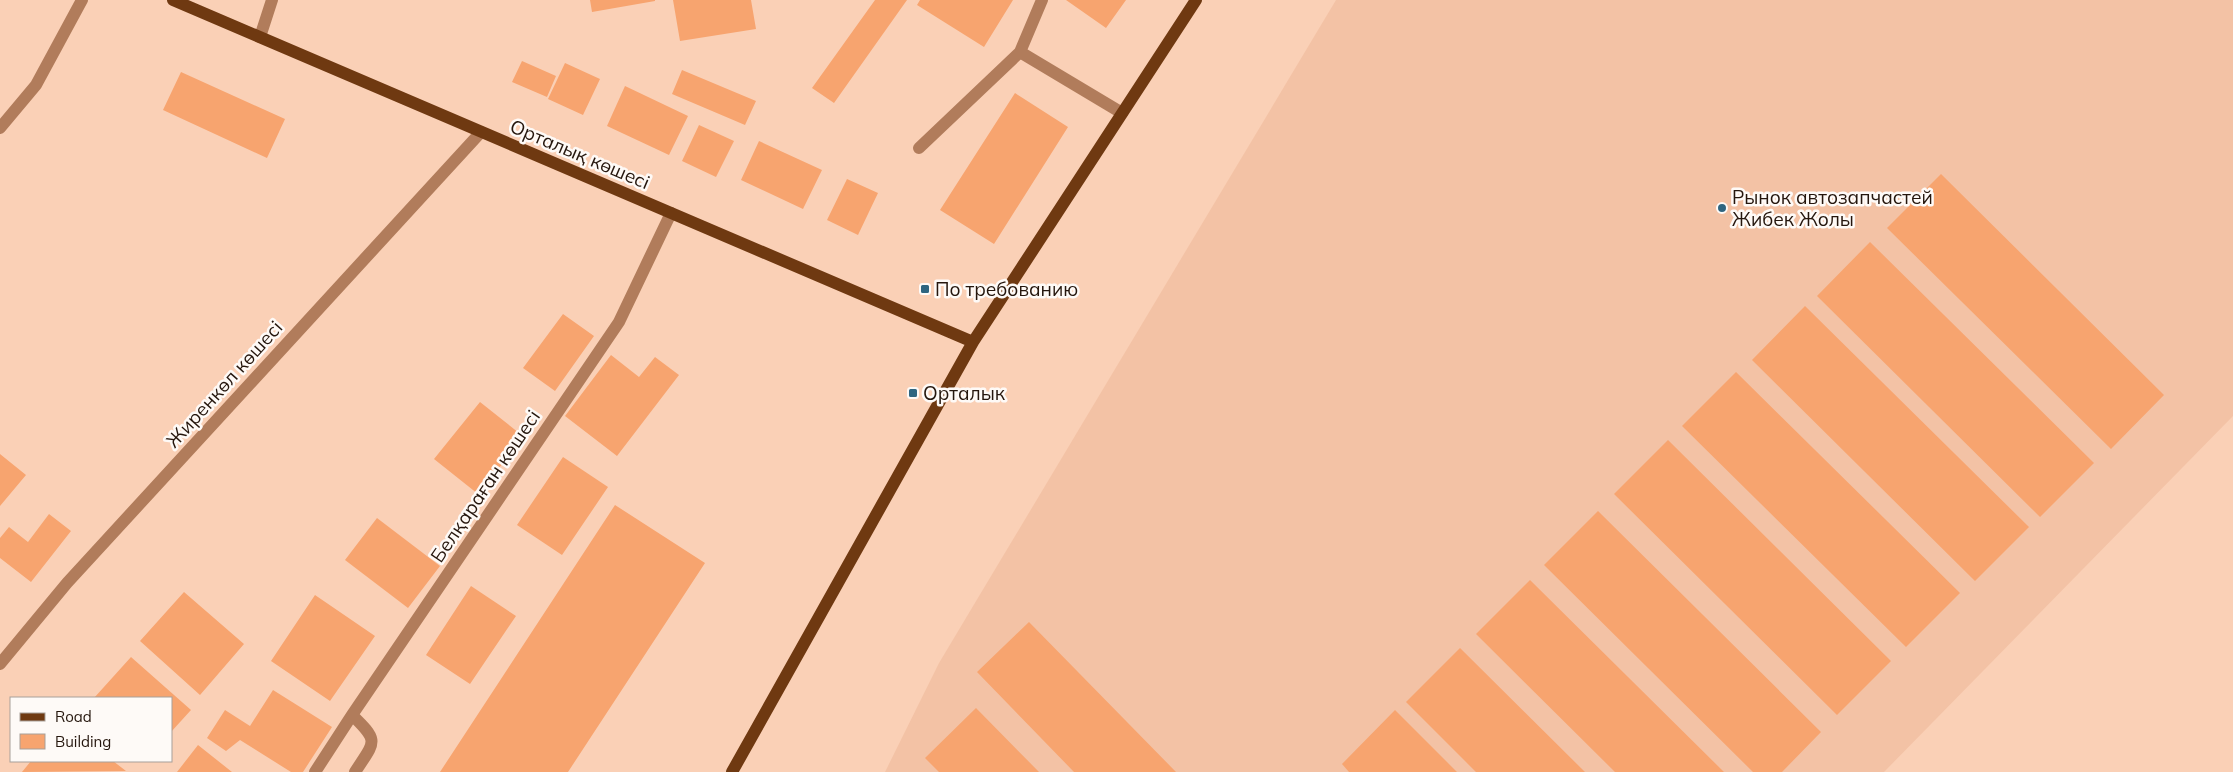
<svg xmlns="http://www.w3.org/2000/svg" width="2233" height="772" font-family="Mulish,sans-serif">
  <style>
    .built { fill: #f3c2a5 }
    .building { fill: #f7a46f }
    .lines { fill: none; stroke-linecap: round; stroke-linejoin: round }
    .minor { stroke: #b17c5b; stroke-width: 12 }
    .major { stroke: #6f3911; stroke-width: 12 }
    .poi-dot { fill: #2e6580; stroke: #fefaf7; stroke-width: 2 }
    .labels { text-anchor: middle; stroke-width: 5; stroke-linejoin: round; paint-order: stroke }
    .street-label { font-size: 19px; fill: #25160d; stroke: #fefaf7 }
    .poi-label { font-size: 19px; fill: #25160d; stroke: #fefaf7; text-anchor: start }
  </style>
  <rect width="100%" height="100%" fill="#fad0b6"/>
  <!-- built -->
  <path class="built" d="M1336,0H2233V416L1884,772H885L939,663Z"/>
  <!-- building -->
  <path class="building" d="M590,0H655V1L592,12Z
    M673,0H751L756,29L680,41Z
    M875,0H907L834,103L812,88Z
    M920,0H1013L984,47L917,5Z
    M1066,0H1126L1106,28Z
    M522,61L556,76L547,97L512,82Z
    M565,63L600,79L583,115L548,99Z
    M682,70L756,101L745,125L672,94Z
    M181,72L285,119L267,158L163,110Z
    M625,86L688,116L669,155L607,126Z
    M1015,93L1068,127L994,244L940,210Z
    M699,125L734,141L716,177L682,161Z
    M759,141L822,170L803,209L741,180Z
    M1941,174L2164,395L2111,449L1887,228Z
    M847,179L878,193L858,235L827,220Z
    M1870,242L2094,463L2040,517L1817,296Z
    M1805,306L2029,527L1975,581L1752,360Z
    M563,314L594,336L555,391L523,368Z
    M611,355L639,377L655,357L679,375L617,456L565,416Z
    M1736,372L1960,593L1906,647L1682,426Z
    M480,402L524,437L478,494L434,459Z
    M1668,440L1891,661L1837,715L1614,494Z
    M0,454L26,475L0,506Z
    M563,457L608,487L562,555L517,525Z
    M615,505L705,563L568,772H440Z
    M1598,511L1821,732L1782,772H1753L1544,565Z
    M49,514L71,531L31,582L0,558V538L9,527L28,542Z
    M377,518L440,566L408,608L345,560Z
    M1530,580L1724,772H1615L1476,634Z
    M471,586L516,616L470,684L426,655Z
    M184,592L244,644L200,695L140,641Z
    M315,595L375,636L330,701L271,661Z
    M1029,622L1176,772H1074L977,672Z
    M1460,648L1585,772H1476L1406,702Z
    M131,657L191,710L171,732V698H94Z
    M273,690L332,727L303,772H291L240,740L226,751L207,738L225,710L250,726Z
    M976,708L1039,772H939L925,758Z
    M1395,710L1457,772H1349L1342,764Z
    M198,745L232,772H177Z
    M31,761H113L126,771L22,772Z"/>
  <g class="lines">
    <!-- minor -->
    <path class="minor" d="M260,37L272,0
      M1020,52L1122,113
      M0,128L36,85L82,0
      M919,148L1020,52L1042,0
      M0,664L67,583L481,132
      M352,715C380,742 375,741 355,772
      M315,772L352,715L619,322L671,213"/>
    <!-- major -->
    <path class="major" d="M173,0L973,342
      M732,772L973,342L1196,0"/>
  </g>
  <!-- markers -->
  <g class="poi-dot">
    <circle cx="1722" cy="208" r="5"/>
    <rect x="920" y="284" width="10" height="10" rx="2.5"/>
    <rect x="908" y="388" width="10" height="10" rx="2.5"/>
  </g>
  <g class="labels">
    <!-- street labels -->
    <g class="street-label">
      <text transform="translate(580 154) rotate(23)" y="7">Орталық көшесі</text>
      <text transform="translate(224 384) rotate(-48)" y="7">Жиренкөл көшесі</text>
      <text transform="translate(485 486) rotate(-56)" y="7">Белқараған көшесі</text>
    </g>
    <!-- poi labels -->
    <g class="poi-label">
      <text x="1732" y="204">Рынок автозапчастей<tspan x="1732" dy="22">Жибек Жолы</tspan></text>
      <text x="935" y="296">По требованию</text>
      <text x="923" y="400">Орталык</text>
    </g>
  </g>
  <!-- legend -->
  <rect x="10" y="697" width="162" height="65" fill="#fefaf7" stroke="#a79f99"/>
  <rect x="20" y="713" width="25" height="8" fill="#6f3911" stroke="#a79f99"/>
  <text x="55" y="722" font-size="15" fill="#25160d">Road</text>
  <rect x="20" y="734" width="25" height="15" fill="#f7a46f" stroke="#a79f99"/>
  <text x="55" y="747" font-size="15" fill="#25160d">Building</text>
</svg>
